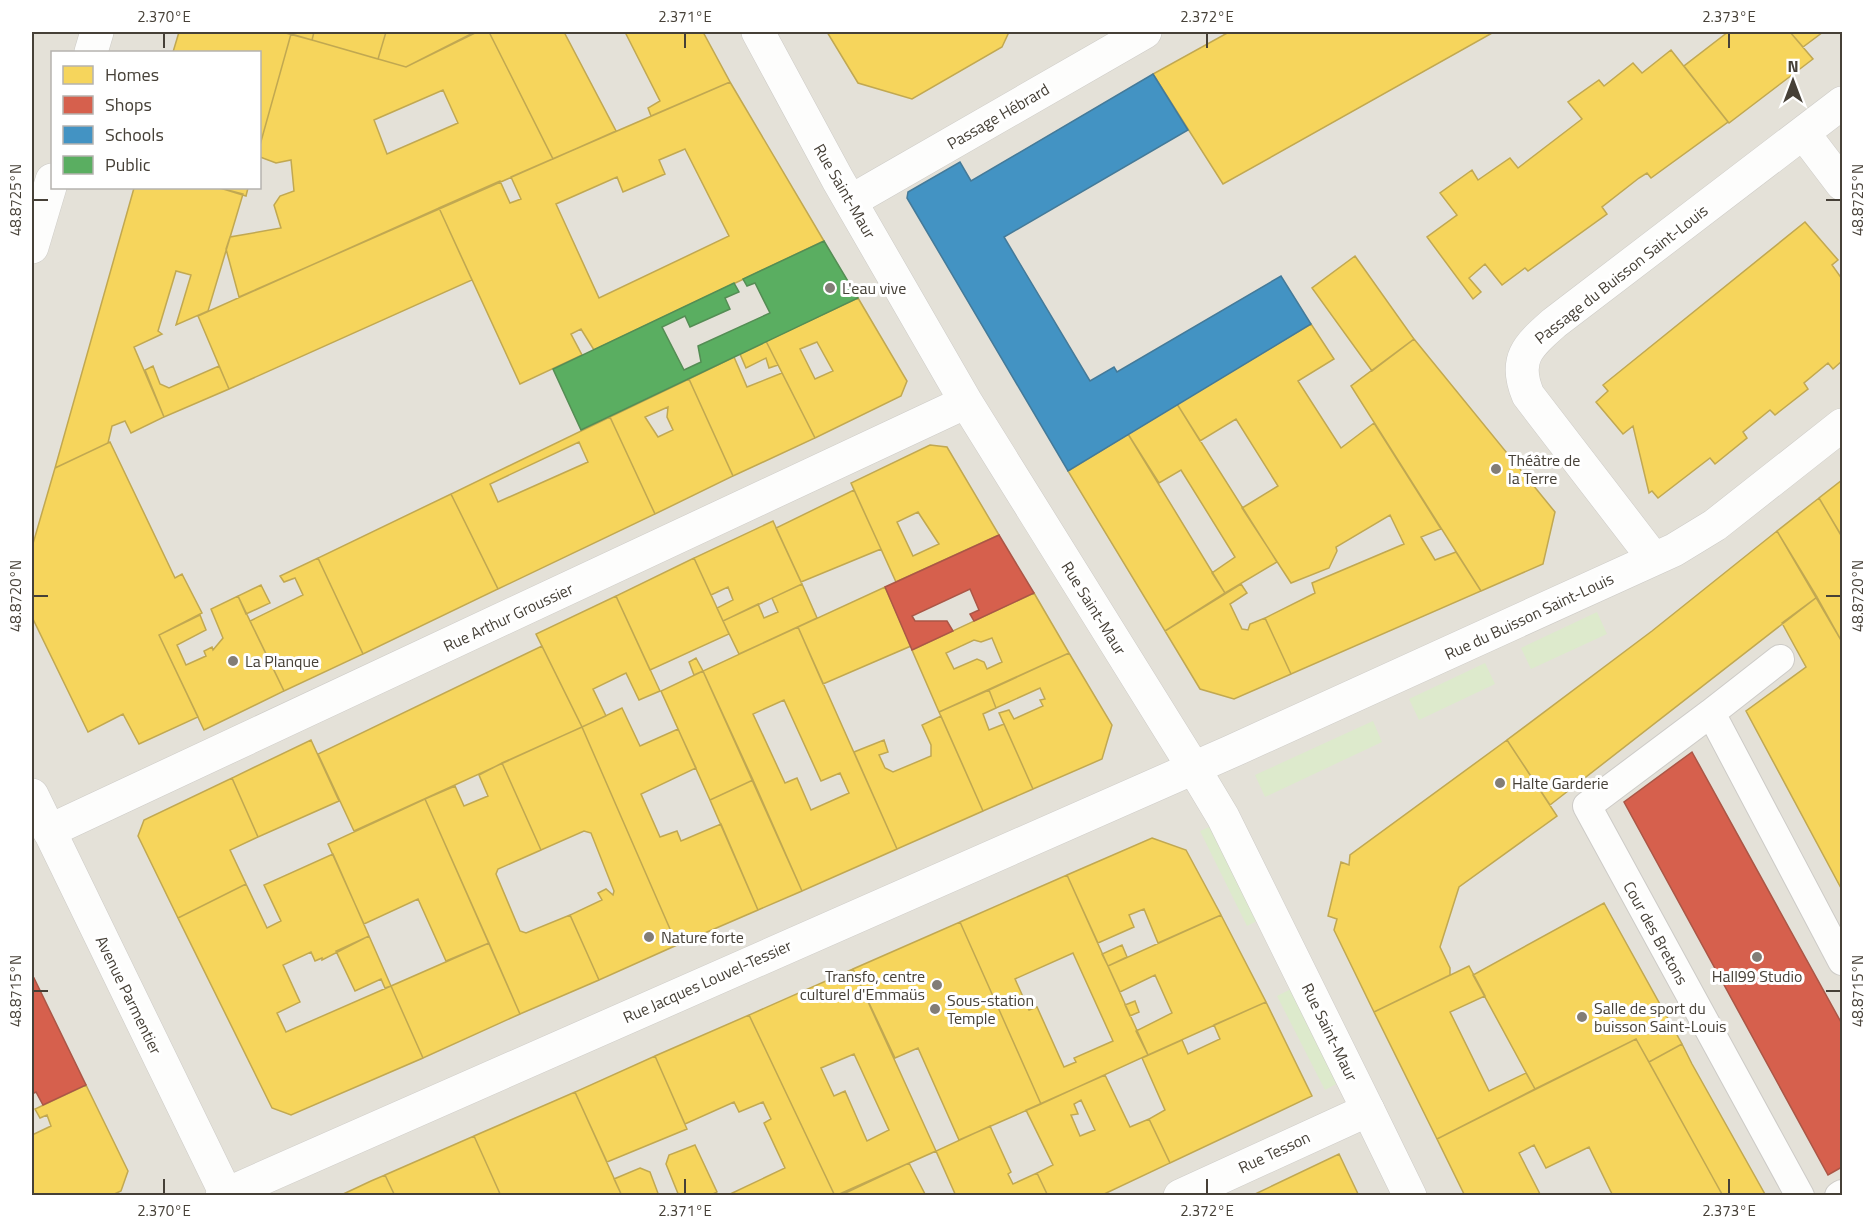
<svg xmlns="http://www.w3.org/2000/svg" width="1874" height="1227" font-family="'Titillium Web',sans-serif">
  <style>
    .residential { fill: #e4e1d8; fill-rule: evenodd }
    .green { fill: #ddeacc }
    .homes { fill: #f6d55c; stroke: #c1a851; stroke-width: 1.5; fill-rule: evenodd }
    .shops { fill: #d6604d; stroke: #ab5646; stroke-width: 1.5 }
    .schools { fill: #4393c3; stroke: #447a99; stroke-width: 1.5 }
    .public { fill: #5aae61; stroke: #548d54; stroke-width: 1.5 }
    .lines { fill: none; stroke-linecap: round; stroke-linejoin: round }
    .service-casing { stroke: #cdcbc7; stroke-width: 30 }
    .pedestrian-casing { stroke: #cdcbc7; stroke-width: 34 }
    .minor-casing { stroke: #cdcbc7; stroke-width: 34 }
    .tertiary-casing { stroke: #cdcbc7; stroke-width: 34 }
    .service { stroke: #fdfdfc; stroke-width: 28 }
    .pedestrian { stroke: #fdfdfc; stroke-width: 33 }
    .minor { stroke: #fdfdfc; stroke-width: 33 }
    .tertiary { stroke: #fdfdfc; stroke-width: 33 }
    .ticks { fill: none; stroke: #464037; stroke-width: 2 }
    .poi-dot { fill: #827d76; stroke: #fff; stroke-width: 2 }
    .labels { text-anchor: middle; stroke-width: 6; stroke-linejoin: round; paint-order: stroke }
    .street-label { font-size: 16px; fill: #464037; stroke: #fff }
    .poi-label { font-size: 16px; fill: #464037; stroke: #fff; text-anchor: start }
    .neatline { fill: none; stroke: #464037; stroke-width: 2 }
    .ticks-label { font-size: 15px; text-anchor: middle; fill: #464037 }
  </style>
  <rect width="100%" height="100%" fill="#f0efeb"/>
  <!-- residential -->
  <path class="residential" d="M32,32H1842V1195H32ZM52,52H260V188H52Z"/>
  <!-- green -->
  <path class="green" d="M1597,612L1607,634L1531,669L1521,648Z
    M1485,663L1495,684L1419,720L1409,699Z
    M1373,721L1382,742L1265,797L1255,775Z
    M1214,825L1261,919L1247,926L1200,831Z
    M1291,989L1338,1083L1325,1090L1277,996Z"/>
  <!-- homes -->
  <path class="homes" d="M179,32H282L291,34L260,145V52H173Z
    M282,32H314L312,40Z
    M314,32H386L378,59L312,40Z
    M386,32H470L471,34L406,67L378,59Z
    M477,32H489L553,159L239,297L226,249L230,237L281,228L274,205L280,196L294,191L291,160L276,163L260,157V145L291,34L406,67ZM443,90L458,123L387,154L374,120Z
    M489,32H564L616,131L553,159Z
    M625,32H703L730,82L651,116L648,108L660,101Z
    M827,32H1009L1002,47L912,99L858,83Z
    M1229,32H1494L1223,184L1153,74Z
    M1728,32H1790L1813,59L1729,123L1684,66Z
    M1790,32H1823L1803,47Z
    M1671,50L1728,122L1651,178L1647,173L1639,178L1602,207L1607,214L1528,271L1525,268L1502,285L1485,264L1469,278L1481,292L1473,299L1427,237L1457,215L1440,193L1472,170L1478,180L1510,158L1518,168L1582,119L1568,102L1599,80L1604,86L1633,63L1642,73Z
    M730,82L824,241L594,350L581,329L571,334L582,355L520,384L439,208L500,181L510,203L521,199L511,177ZM685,149L729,236L599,298L556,204L617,177L623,192L665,174L659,160Z
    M134,188H220L243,194L208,311L176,325L191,275L176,271L158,331L162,334L134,347L164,417L131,433L125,421L112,426L108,443L55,468Z
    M220,188H248L246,196Z
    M439,208L472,280L229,389L198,316Z
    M1805,222L1838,260L1832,265L1842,279V361L1833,369L1828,363L1804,383L1808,389L1775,415L1770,410L1743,432L1747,438L1715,464L1710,458L1658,498L1652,491L1649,493L1633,426L1623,434L1596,402L1608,391L1603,385Z
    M1355,256L1414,339L1372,371L1312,288Z
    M858,298L907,381L901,396L815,438L766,341ZM817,342L833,371L815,379L800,349Z
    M1311,324L1334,359L1298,381L1341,448L1374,423L1441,529L1421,537L1435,560L1456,552L1481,591L1291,674L1265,618L1315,593L1312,583L1404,544L1390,515L1336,547L1337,551L1329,568L1291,583L1242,508L1278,486L1236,419L1200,441L1177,404Z
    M1414,339L1555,512L1543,564L1481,591L1351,386Z
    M766,341L778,365L769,368L766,358L746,368L740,354Z
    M734,357L747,387L782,373L815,438L733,476L689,379Z
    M153,366L160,384L169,388L219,366L229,389L164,417L145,370Z
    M689,379L733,476L655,514L610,417ZM668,407L667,417L673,430L658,437L645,417Z
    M1177,404L1277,562L1225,593L1212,573L1235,557L1181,470L1159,483L1128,434Z
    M610,417L655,514L498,589L451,494ZM579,442L588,462L498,502L490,484Z
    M1128,434L1225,593L1165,631L1068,471Z
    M110,442L175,578L182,574L202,613L159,635L198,717L139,744L123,714L88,732L32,617V547L55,468Z
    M930,445L947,447L999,535L896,582L851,483ZM918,512L939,544L913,556L897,522Z
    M1842,480V534L1841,535L1819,498Z
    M854,490L881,549L801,582L776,528Z
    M451,494L498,589L363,654L318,558Z
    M1819,498L1842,537V642L1777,531Z
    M773,521L802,584L723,621L717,608L733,600L728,587L711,595L694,558Z
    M1777,531L1817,597L1550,805L1507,740L1652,631Z
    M318,558L363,654L284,691L250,621L303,595L295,578L284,582L280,576Z
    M694,558L729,634L650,670L616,596Z
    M802,584L817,618L739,654L723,621L758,604L764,618L778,612L772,598Z
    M1241,584L1247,593L1230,604L1242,629L1248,630L1250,624L1265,618L1291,674L1234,699L1200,689L1165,631Z
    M261,585L270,603L246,614L238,596Z
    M885,587L911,646L823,684L798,627Z
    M1034,593L1069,653L939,712L912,650ZM992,638L1002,662L987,669L984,662L977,659L954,669L946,653L974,640L981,642Z
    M238,596L284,691L204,730L159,635L200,615L206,630L177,645L186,665L206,656L204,651L212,647L213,650L223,638L211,609Z
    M616,596L660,691L639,700L626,673L593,689L606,716L582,727L536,634Z
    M1817,597L1842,642V890L1746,711L1806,667L1782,623Z
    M798,627L897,849L802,891L703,671ZM784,700L821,781L840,773L849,793L811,810L797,778L785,783L753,714Z
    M542,646L582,727L354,831L318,754Z
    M1069,653L1112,725L1102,759L1033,789L999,713L1009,710L1014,719L1043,706L1040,700L1045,699L1040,688L996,708L989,690Z
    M696,658L703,671L694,675L689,662Z
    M703,671L753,780L710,800L661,691Z
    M989,690L996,708L983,714L989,730L1004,724L1033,789L983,811L939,712Z
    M622,708L640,746L678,729L696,768L641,794L660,837L677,831L681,841L721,824L758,910L677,945L582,727Z
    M941,716L983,811L897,849L854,752L884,740L888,752L879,755L885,768L893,772L931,756V745L922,725Z
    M582,727L677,945L599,980L570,915L602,900L598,893L606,889L613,895L614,891L591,833L584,831L541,850L502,763Z
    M311,740L339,801L258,837L232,778Z
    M1507,740L1557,816L1459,887L1440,947L1450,968V975L1374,1012L1334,930L1337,919L1328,916L1341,862L1349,865L1350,855Z
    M502,763L541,850L498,869L496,874L520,931L526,933L570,915L599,980L520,1014L425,799L455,786L464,806L488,796L479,775Z
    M232,778L258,837L230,850L246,884L178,918L138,836L144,820Z
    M753,780L802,891L758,910L710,800Z
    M425,799L489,943L446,961L418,899L364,924L328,844Z
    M1152,838L1186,850L1221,915L1158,943L1144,909L1129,915L1134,927L1098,943L1067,875Z
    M333,854L369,936L322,960V958L315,961L311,952L283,965L300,1002L277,1013L286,1032L391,986L423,1058L291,1115L272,1108L178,918L246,884L267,928L281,921L264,885Z
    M1067,875L1148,1055L1041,1104L960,922ZM1073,953L1113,1041L1074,1058L1076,1062L1064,1067L1037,1007L1029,1010L1015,979Z
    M1604,903L1682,1044L1649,1062L1636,1039L1535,1089L1473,975Z
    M1221,915L1266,1002L1148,1055L1136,1031L1172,1013L1155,975L1120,992L1108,966Z
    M960,922L1041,1104L959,1140L918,1048L895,1058L853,969Z
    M369,936L391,986L385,988L381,979L355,991L336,951Z
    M489,943L520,1014L423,1058L391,986Z
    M1122,945L1127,957L1108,966L1102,954Z
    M1469,966L1485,996L1450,1012L1489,1091L1526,1073L1535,1089L1437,1139L1374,1012Z
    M853,969L936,1151L835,1196L749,1015ZM854,1054L889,1130L867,1141L845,1091L834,1096L821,1068Z
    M1135,1001L1139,1012L1130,1016L1125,1005Z
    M1266,1002L1312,1096L1170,1163L1149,1119L1165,1110L1142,1058L1182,1040L1188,1054L1220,1039L1214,1025Z
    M749,1015L835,1196H726L785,1168L764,1123L771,1119L763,1102L739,1112L734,1102L685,1124L655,1056Z
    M1636,1039L1723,1196H1613L1589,1147L1546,1168L1534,1145L1519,1153L1541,1196H1465L1437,1139Z
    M1682,1044L1692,1064L1766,1196H1723L1649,1062Z
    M655,1056L687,1129L607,1162L575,1092Z
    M1105,1075L1130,1127L1149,1119L1170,1163L1100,1196H1048L1037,1173L1053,1165L1026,1110ZM1081,1100L1095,1130L1080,1136L1071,1115L1078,1114L1074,1104Z
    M86,1085L128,1171L121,1191L110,1196H32V1135L51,1126L47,1115L40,1118L35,1109Z
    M575,1092L622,1196H501L474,1136Z
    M990,1126L1011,1172L1008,1174L1013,1184L1037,1173L1048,1196H956L936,1151Z
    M474,1136L501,1196H395L385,1175Z
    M695,1145L717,1192L709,1196H679L666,1164L669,1155Z
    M1339,1154L1359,1196H1251Z
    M909,1163L926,1196H839Z
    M640,1168L650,1172L659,1196H622L614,1179Z
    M385,1175L395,1196H339L371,1181Z"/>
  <!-- shops -->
  <path class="shops" d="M999,535L1034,593L974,621L970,614L979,610L970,589L912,616L915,621H947L953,631L912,650L885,587Z
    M1692,752L1842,1024V1167L1828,1175L1624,802Z
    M34,978L86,1085L43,1105L36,1092L32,1094V979Z"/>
  <!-- schools -->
  <path class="schools" d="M1153,74L1188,130L1004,237L1090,381L1114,367L1117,372L1281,276L1311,324L1068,471L907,198L908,192L960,162L971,181Z"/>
  <!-- public -->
  <path class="public" d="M824,241L858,298L581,430L553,369L734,283L739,292L725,298L730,309L690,327L685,316L662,327L684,370L701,362L698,346L770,313L755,283L747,286L743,279Z"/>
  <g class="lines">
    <!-- service casing -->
    <g class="service-casing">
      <path id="service" d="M1711,713L1780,659
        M1800,1196L1587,806L1711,713L1842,961
        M1839,1196L1842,1194"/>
    </g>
    <!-- pedestrian casing -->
    <g class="pedestrian-casing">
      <path id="pedestrian" d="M1193,767L1223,817L1368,1110"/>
    </g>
    <!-- minor casing -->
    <g class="minor-casing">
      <path id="minor" d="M758,32L838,180L966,402L1193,767
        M1804,134L1842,184
        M851,201L1145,32
        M1654,559L1528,395C1513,359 1528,346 1554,323L1842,103
        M49,831L966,402
        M222,1196L1230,752L1674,550L1715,525L1842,425
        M1180,1196L1368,1110L1410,1196"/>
    </g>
    <!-- tertiary casing -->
    <g class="tertiary-casing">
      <path id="tertiary" d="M91,52L97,32
        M32,247L52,180
        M32,795L227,1196"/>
    </g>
    <!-- service -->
    <use href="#service" class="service"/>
    <!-- pedestrian -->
    <use href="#pedestrian" class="pedestrian"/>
    <!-- minor -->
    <use href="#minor" class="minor"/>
    <!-- tertiary -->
    <use href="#tertiary" class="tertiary"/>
  </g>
  <!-- ticks -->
  <path class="ticks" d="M164,33V48M685,33V48M1207,33V48M1729,33V48M33,200H48M1826,200H1841M33,596H48M1826,596H1841M33,991H48M1826,991H1841M164,1179V1194M685,1179V1194M1207,1179V1194M1729,1179V1194"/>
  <!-- markers -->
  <g class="poi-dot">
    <circle cx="830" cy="288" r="6"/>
    <circle cx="1496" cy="469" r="6"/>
    <circle cx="233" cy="661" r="6"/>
    <circle cx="1500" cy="783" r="6"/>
    <circle cx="649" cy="937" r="6"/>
    <circle cx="1757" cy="957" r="6"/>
    <circle cx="937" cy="985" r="6"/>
    <circle cx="935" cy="1009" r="6"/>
    <circle cx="1582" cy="1017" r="6"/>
  </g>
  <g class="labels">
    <!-- street labels -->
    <g class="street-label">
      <text transform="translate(998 116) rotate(-30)" y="6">Passage Hébrard</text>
      <text transform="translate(845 191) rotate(60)" y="6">Rue Saint-Maur</text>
      <text transform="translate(1621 274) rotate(-38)" y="6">Passage du Buisson Saint-Louis</text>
      <text transform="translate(1094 608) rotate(58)" y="6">Rue Saint-Maur</text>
      <text transform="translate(1529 616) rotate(-25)" y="6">Rue du Buisson Saint-Louis</text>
      <text transform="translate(508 617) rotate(-25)" y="6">Rue Arthur Groussier</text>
      <text transform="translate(1656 933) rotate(61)" y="6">Cour des Bretons</text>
      <text transform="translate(707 981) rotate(-24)" y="6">Rue Jacques Louvel-Tessier</text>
      <text transform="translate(129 995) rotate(64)" y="6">Avenue Parmentier</text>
      <text transform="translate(1330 1032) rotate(64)" y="6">Rue Saint-Maur</text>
      <text transform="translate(1274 1152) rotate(-25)" y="6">Rue Tesson</text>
    </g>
    <!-- poi labels -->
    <g class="poi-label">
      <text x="842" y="294">L'eau vive</text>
      <text x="1508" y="466">Théâtre de<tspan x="1508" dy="18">la Terre</tspan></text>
      <text x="245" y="667">La Planque</text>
      <text x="1512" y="789">Halte Garderie</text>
      <text x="661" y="943">Nature forte</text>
      <text x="925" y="982" text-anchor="end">Transfo, centre<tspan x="925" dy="18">culturel d'Emmaüs</tspan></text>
      <text x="1757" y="982" text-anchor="middle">Hall99 Studio</text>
      <text x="947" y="1006">Sous-station<tspan x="947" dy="18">Temple</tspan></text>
      <text x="1594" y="1014">Salle de sport du<tspan x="1594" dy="18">buisson Saint-Louis</tspan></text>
    </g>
  </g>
  <!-- border -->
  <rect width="1874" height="1227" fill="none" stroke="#ffffff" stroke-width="66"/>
  <!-- legend -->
  <rect x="51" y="51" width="210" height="138" fill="#ffffff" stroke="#b5b3af" stroke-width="1.5"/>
  <rect x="63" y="66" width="30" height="18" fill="#f6d55c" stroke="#b5b3af" stroke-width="1.5"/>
  <text x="105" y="81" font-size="18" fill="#464037">Homes</text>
  <rect x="63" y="96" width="30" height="18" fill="#d6604d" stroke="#b5b3af" stroke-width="1.5"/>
  <text x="105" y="111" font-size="18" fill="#464037">Shops</text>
  <rect x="63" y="126" width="30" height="18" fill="#4393c3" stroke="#b5b3af" stroke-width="1.5"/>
  <text x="105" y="141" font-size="18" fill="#464037">Schools</text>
  <rect x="63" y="156" width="30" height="18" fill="#5aae61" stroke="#b5b3af" stroke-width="1.5"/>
  <text x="105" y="171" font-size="18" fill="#464037">Public</text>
  <!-- north arrow -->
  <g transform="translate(1793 81)" stroke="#ffffff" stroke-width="4.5" paint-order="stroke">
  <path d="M0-4.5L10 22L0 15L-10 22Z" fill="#464037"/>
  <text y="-9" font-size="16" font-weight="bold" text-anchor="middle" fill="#464037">N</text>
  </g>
  <rect x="33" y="33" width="1808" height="1161" class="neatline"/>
  <g class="ticks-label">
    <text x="164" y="22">2.370°E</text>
    <text x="685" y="22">2.371°E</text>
    <text x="1207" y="22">2.372°E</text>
    <text x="1729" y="22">2.373°E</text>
    <text transform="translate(16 200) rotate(-90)" y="5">48.8725°N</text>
    <text transform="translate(1858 200) rotate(-90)" y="5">48.8725°N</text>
    <text transform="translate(16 596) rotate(-90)" y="5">48.8720°N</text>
    <text transform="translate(1858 596) rotate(-90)" y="5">48.8720°N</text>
    <text transform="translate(16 991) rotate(-90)" y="5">48.8715°N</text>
    <text transform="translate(1858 991) rotate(-90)" y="5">48.8715°N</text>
    <text x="164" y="1216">2.370°E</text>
    <text x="685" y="1216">2.371°E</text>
    <text x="1207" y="1216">2.372°E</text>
    <text x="1729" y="1216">2.373°E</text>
  </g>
</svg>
